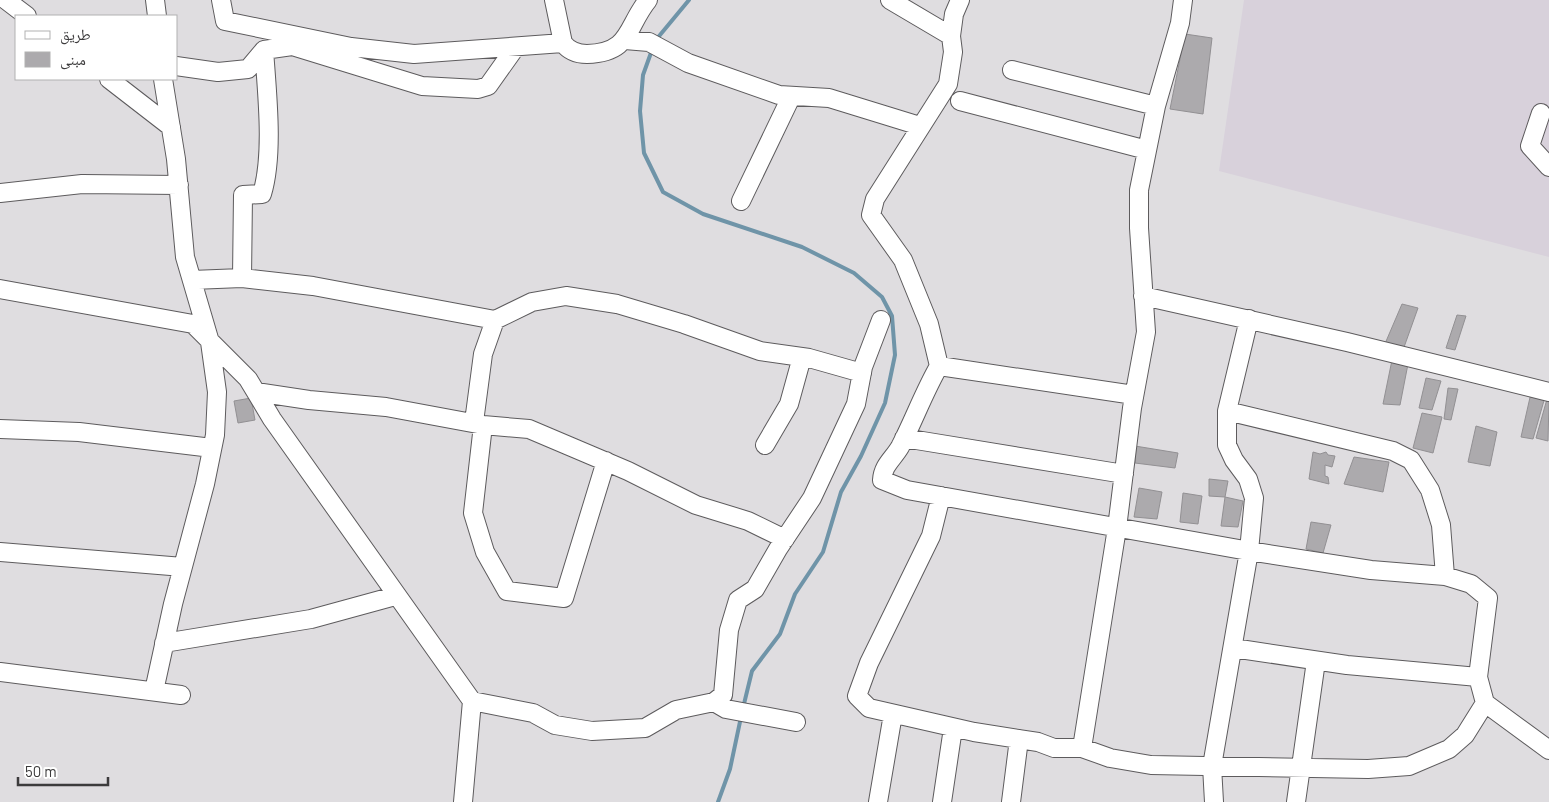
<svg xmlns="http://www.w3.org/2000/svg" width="1549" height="802" font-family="Barlow,'Noto Naskh Arabic',sans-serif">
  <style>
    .built { fill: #d8d1db }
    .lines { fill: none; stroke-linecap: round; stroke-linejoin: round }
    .stream { stroke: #6f94a8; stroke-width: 4 }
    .building { fill: #acaaad; stroke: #929093 }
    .minor-casing { stroke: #5d5b5d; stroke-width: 20 }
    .minor { stroke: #fff; stroke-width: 18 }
  </style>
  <rect width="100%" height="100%" fill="#dfdde0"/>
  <!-- built -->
  <path class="built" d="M1244,0H1549V257L1219,171Z"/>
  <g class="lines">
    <!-- stream -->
    <path class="stream" d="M655,41L689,0
      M652,50L643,75L640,111L644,153L663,192L703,214L802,247L854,273L882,297L892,316L895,355L885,403L861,456L841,492L823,552L795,594L780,634L752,671L743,708
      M718,802L730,769L741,717"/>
  </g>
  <!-- building -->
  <path class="building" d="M1185,34L1212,38L1203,114L1170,109Z
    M1402,304L1418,308L1403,350L1384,346Z
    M1457,315L1466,316L1455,350L1446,348Z
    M1392,360L1408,364L1400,405L1383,404Z
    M1426,378L1441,381L1432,410L1419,408Z
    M1448,388L1458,389L1451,420L1444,419Z
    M1531,393L1545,397L1533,439L1521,437Z
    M251,398L255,420L238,423L234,401Z
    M1547,399H1549L1548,441L1536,438Z
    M1422,413L1442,417L1433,453L1413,448Z
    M1476,426L1497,432L1490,466L1468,462Z
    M1135,446L1178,453L1175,468L1135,463Z
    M1313,452L1320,454L1326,452L1328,455L1335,456L1332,467L1325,465V476L1328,477L1329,484L1309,479Z
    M1354,457L1389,462L1383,492L1344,484Z
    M1209,479L1228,481L1225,497L1209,496Z
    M1139,488L1162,492L1157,519L1134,517Z
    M1183,493L1202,496L1198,524L1180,522Z
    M1225,497L1243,501L1238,527L1221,526Z
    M1311,522L1331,525L1323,553L1306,549Z"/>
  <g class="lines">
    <!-- minor casing -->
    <g class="minor-casing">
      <path id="minor" d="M6,0L27,16
        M155,0L157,16
        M221,0L225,21L351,47L414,54L563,43
        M554,0L563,43C569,51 578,54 587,54C631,53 626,27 648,0
        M890,0L951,36
        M625,40L649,42L688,63L779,95L829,98L920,126
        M176,66L218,72L248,69L264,50L292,46L422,86L478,89L488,86L515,48
        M1012,70L1156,106
        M109,79L171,127
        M960,101L1147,150
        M1541,113L1530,146L1549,167
        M0,193L82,184L179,185
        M741,201L791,97
        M242,278L313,286L495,320L483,354L474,422
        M192,280L242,278L243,195L262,194C274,154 267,93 264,50
        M0,289L193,324L248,379L272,419L472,701L533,713L555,725L592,731L645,728L676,710L714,702L723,695L729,630L738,600L755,589L778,549L812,498L856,404L863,367L881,320
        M1143,296L1347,342L1549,392
        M1249,319L1227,411L1393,451L1411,460L1430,490L1441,525L1445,576
        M495,320L532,302L566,296L617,304L684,324L760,351L809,358L862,373
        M939,366L1134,395
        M256,392L309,400L386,407L483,425L529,429L628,471L696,505L748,521L785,539
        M483,425L473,513L485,552L507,591L564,598L606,461
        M0,429L79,432L212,448
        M904,438L1124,474
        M765,445L789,404L802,357
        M941,496L931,536L869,663L857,696L869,708L974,732L1038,742L1054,748H1082L1110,758L1151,765L1368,769L1409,766L1449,749L1465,735L1485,703L1478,677L1488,598L1471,584L1445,576L1371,570L1249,551L907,490L882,480C883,465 893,459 900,447C914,420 924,392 939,366L929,324L903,260L871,215L875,199L948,84L953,52L951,36L954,14L960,0
        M0,552L183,567
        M164,643L311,619L395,596
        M1233,648L1347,665L1478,677
        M0,672L181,695
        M154,691L173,604L205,484L215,435L217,392L210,342L185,257L176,159L163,79
        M714,702L726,709L796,722
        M1485,703L1549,750
        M1082,748L1117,528L1132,408L1146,332L1139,228V190L1156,106L1180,23L1183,0
        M463,802L472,701
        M878,802L893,714
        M942,802L953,728
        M1011,802L1019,739
        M1214,802L1212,766L1249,551L1254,498L1248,479L1234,460L1227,445V411
        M1296,802L1316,661"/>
    </g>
    <!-- minor -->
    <use href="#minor" class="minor"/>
  </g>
  <!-- legend -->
  <rect x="15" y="15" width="162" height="65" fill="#ffffff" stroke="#b1b1b1"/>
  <rect x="25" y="31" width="25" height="8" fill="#ffffff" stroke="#b1b1b1"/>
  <text x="60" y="40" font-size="15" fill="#3c3b3c">طريق</text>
  <rect x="25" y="52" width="25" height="15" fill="#acaaad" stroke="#b1b1b1"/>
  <text x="60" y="65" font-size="15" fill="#3c3b3c">مبنى</text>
  <!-- scale -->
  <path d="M18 777v8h90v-8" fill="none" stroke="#3c3b3c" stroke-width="2.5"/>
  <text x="25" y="777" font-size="15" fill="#3c3b3c" stroke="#ffffff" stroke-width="4" paint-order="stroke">50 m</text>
</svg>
